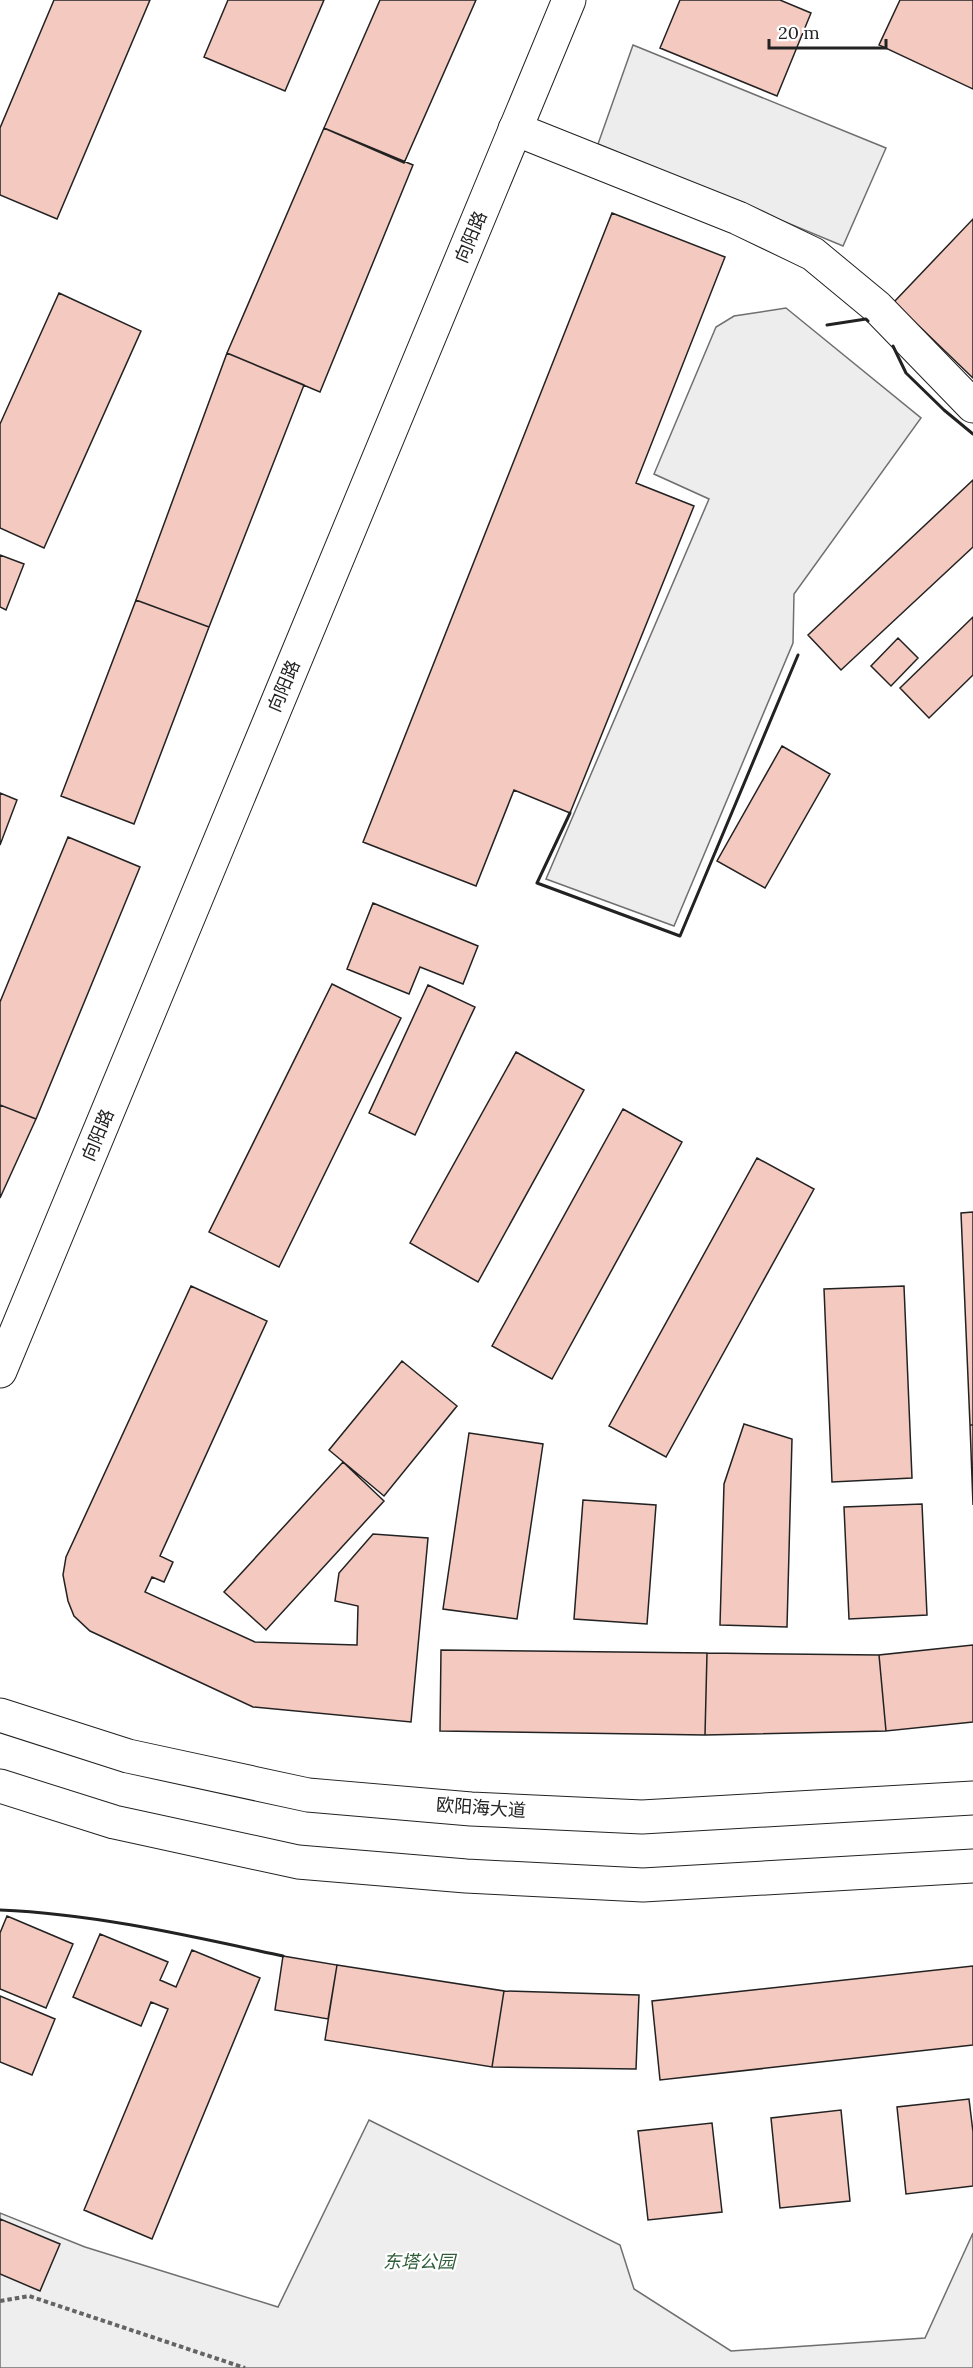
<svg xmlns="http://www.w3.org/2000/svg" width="973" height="2368" font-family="Lora,'Noto Sans SC',serif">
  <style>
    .green { fill: #eee; stroke: #6f6f6f; stroke-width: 1.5 }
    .parking { fill: #ededed; stroke: #6f6f6f; stroke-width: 1.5 }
    .building { fill: #f3c9c0; stroke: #222; stroke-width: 1.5 }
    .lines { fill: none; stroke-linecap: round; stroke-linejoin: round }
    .minor-casing { stroke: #222; stroke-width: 35 }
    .secondary-casing { stroke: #222; stroke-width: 35 }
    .primary-casing { stroke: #222; stroke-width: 35 }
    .path { stroke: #646464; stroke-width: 4; stroke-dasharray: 4.5 3; stroke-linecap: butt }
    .minor { stroke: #fff; stroke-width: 33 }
    .secondary { stroke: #fff; stroke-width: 33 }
    .primary { stroke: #fff; stroke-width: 33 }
    .wall { stroke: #222; stroke-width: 3 }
    .labels { text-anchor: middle; stroke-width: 4.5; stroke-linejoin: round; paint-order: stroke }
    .street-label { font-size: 18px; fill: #222; stroke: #fff }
    .park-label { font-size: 18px; font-style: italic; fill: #2f5e38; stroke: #fff }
  </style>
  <rect width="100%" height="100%" fill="#fff"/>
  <!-- green -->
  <path class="green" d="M369,2120L620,2245L634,2289L731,2351L925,2338L973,2233V2368H0V2213L85,2247L278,2307Z"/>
  <!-- parking -->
  <path class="parking" d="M633,45L886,148L843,246L598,144Z
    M786,308L921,418L794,594L793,643L674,926L546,879L709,499L654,474L716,327L734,316Z"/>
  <!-- building -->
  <path class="building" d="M54,0H150L57,219L0,195V128Z
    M228,0H324L285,91L204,57Z
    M380,0H476L404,163L324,128Z
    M680,0H780L811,13L777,96L660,48Z
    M900,0H973V89L879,45Z
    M324,128L413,165L320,392L227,353Z
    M612,213L725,257L636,483L694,506L570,813L514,790L476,886L363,842Z
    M973,219V378L894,302Z
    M59,293L141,331L44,548L0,528V424Z
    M227,353L304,385L209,627L136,600Z
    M973,480V547L841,670L808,635Z
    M0,555L24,564L6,610L0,607Z
    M136,600L209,627L134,824L61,796Z
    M973,617V675L929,718L900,688Z
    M898,638L918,658L891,686L871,666Z
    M782,746L830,774L765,888L717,861Z
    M0,793L17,800L0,845Z
    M68,837L140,867L36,1119L0,1105V1002Z
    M373,903L478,946L463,984L420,967L409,994L347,969Z
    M332,984L401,1018L279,1267L209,1232Z
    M428,985L475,1007L415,1135L369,1113Z
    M516,1052L584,1090L478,1282L410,1243Z
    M0,1105L36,1119L0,1198Z
    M623,1109L682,1142L552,1379L492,1346Z
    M757,1158L814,1189L666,1457L609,1426Z
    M973,1212V1425H970L961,1213Z
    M191,1286L267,1321L160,1556L173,1562L164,1582L152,1577L145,1592L255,1642L357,1645L358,1606L335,1601L339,1573L373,1534L428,1538L411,1722L253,1707L90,1631L74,1616L68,1601L63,1575L66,1557Z
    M904,1286L912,1478L832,1482L824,1289Z
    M402,1361L457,1406L384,1496L329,1450Z
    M744,1424L792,1439L787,1627L720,1625L724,1484Z
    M970,1425H973V1505Z
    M469,1433L543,1444L517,1619L443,1609Z
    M343,1462L384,1501L266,1630L224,1592Z
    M583,1500L656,1505L647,1624L574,1619Z
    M922,1504L927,1615L849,1619L844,1507Z
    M973,1645V1722L886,1731L879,1655Z
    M441,1650L707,1653L705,1735L440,1731Z
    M707,1653L879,1655L886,1731L705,1735Z
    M7,1916L73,1944L46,2008L0,1989V1933Z
    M100,1934L168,1962L160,1980L176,1987L192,1950L260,1978L152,2239L84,2210L168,2009L151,2002L141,2026L73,1997Z
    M283,1956L337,1965L328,2019L275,2010Z
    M337,1965L504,1991L492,2067L325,2040Z
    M973,1966V2045L660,2080L652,2001Z
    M504,1991L639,1995L636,2069L492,2067Z
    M0,1996L55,2019L32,2075L0,2062Z
    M969,2099L973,2132V2186L906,2194L897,2107Z
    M841,2110L850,2201L780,2208L771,2118Z
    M712,2123L722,2212L648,2220L638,2131Z
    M0,2219L60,2244L40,2291L0,2274Z"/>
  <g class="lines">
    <!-- minor casing -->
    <g class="minor-casing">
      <path id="minor" d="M515,129L738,218L813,254L877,307L973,406"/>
    </g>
    <!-- secondary casing -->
    <g class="secondary-casing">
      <path id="secondary" d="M0,1371L569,0"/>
    </g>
    <!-- primary casing -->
    <g class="primary-casing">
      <path id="primary" d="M0,1715L128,1756L308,1795L471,1809L642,1817L973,1798
        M0,1786L114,1822L298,1862L466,1876L643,1885L973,1866"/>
    </g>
    <!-- path -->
    <path class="path" d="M0,2301L29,2296L245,2368"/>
    <!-- minor -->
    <use href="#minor" class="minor"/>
    <!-- secondary -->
    <use href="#secondary" class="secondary"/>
    <!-- primary -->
    <use href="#primary" class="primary"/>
    <!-- wall -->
    <path class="wall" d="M827,325L866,319L868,321
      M893,346L906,373L944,410L973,434
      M570,813L537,883L680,936L798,655
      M0,1910C96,1914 190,1936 283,1956"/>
  </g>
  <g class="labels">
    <!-- street labels -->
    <g class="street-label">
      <text transform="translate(471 237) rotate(-67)" y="6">向阳路</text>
      <text transform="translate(284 686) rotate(-67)" y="6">向阳路</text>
      <text transform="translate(98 1135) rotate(-67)" y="6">向阳路</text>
      <text transform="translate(481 1808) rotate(4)" y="6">欧阳海大道</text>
    </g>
    <!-- park labels -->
    <g class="park-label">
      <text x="419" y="2268">东塔公园</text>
    </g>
  </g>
  <!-- scale -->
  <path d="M769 39v9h117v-9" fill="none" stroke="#222222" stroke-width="3"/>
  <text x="778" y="39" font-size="18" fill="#222222" stroke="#ffffff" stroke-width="4.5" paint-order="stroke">20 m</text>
</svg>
